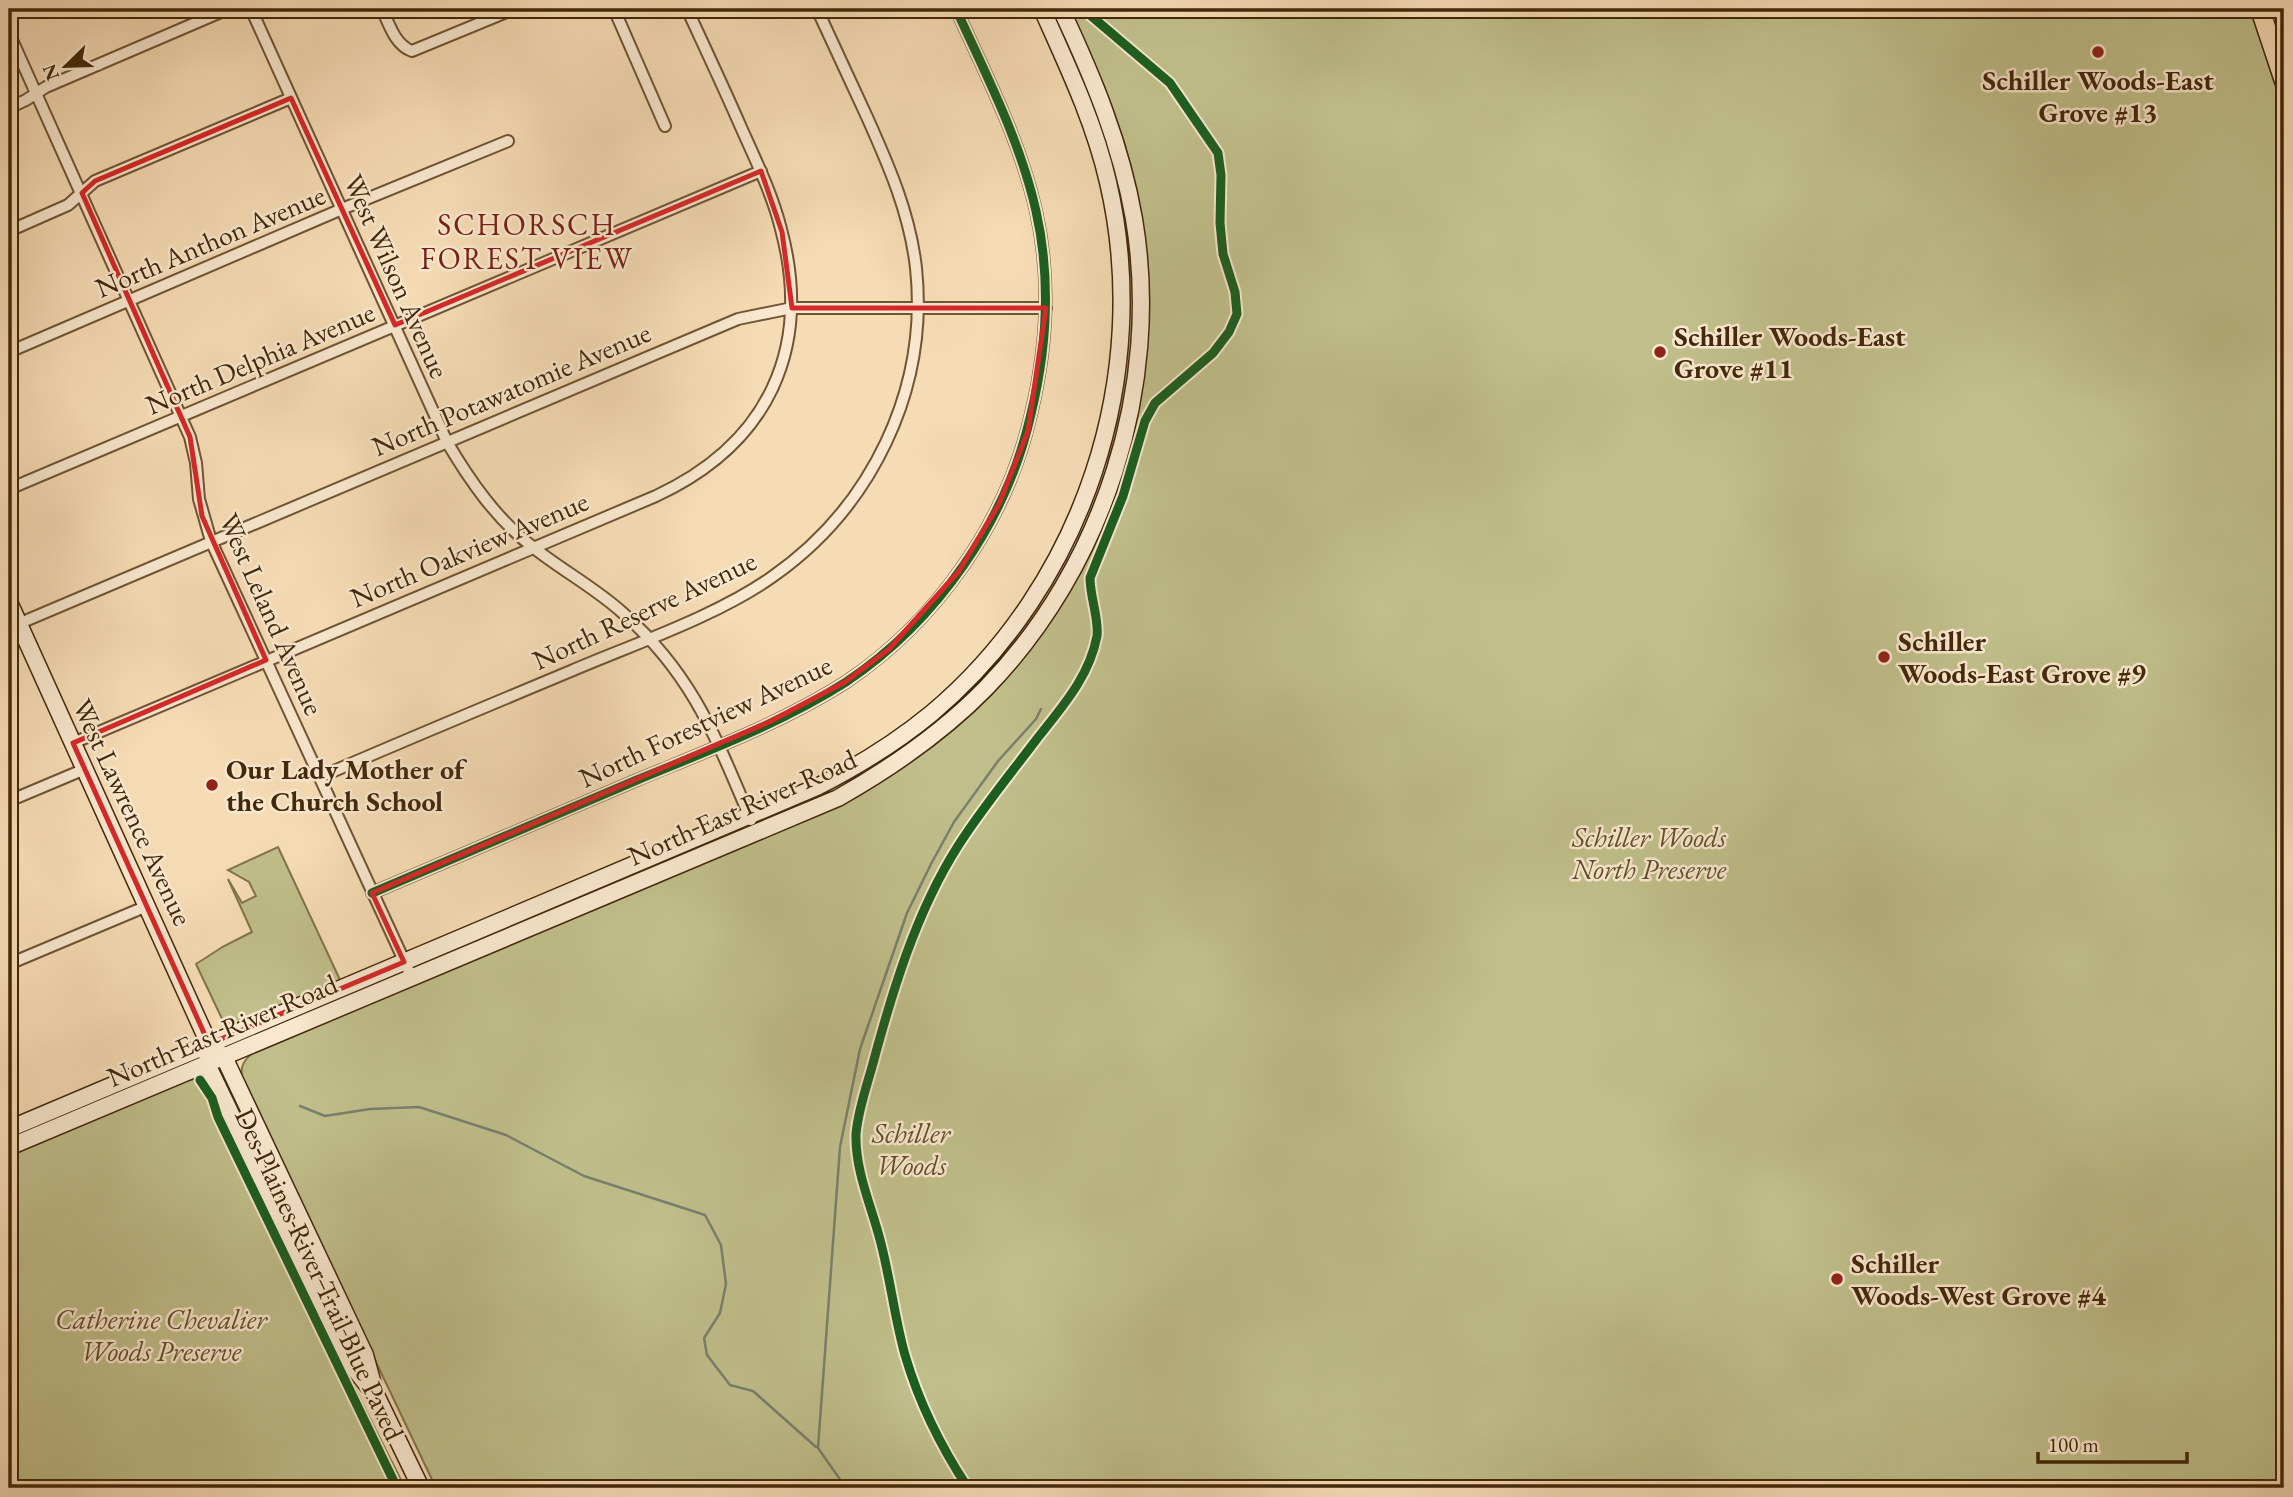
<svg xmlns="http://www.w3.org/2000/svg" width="2293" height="1497" font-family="'EB Garamond',serif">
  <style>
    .green { fill: #c0bf8b; stroke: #81744a; stroke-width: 2 }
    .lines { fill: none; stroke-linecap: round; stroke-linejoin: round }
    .stream { stroke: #79806e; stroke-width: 2.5 }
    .street-casing { stroke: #6f5535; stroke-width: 14 }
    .secondary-casing { stroke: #42280a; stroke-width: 19 }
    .primary-casing { stroke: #42280a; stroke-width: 21 }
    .street { stroke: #f9e8cf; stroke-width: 10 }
    .secondary { stroke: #f9e8cf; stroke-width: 16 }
    .primary { stroke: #f6dcb5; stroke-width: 18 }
    .cycleway-casing { stroke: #f9e8cf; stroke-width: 13 }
    .cycleway { stroke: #1b5e20; stroke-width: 9 }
    .marked { fill: none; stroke: #d62828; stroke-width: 5; stroke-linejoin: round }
    .poi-dot { fill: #8f2418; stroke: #f9e8cf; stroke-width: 2.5 }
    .labels { text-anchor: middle; stroke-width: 5; stroke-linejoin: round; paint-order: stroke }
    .poi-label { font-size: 28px; font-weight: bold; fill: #42280a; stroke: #f9e8cf; text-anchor: start }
    .street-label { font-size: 28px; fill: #42280a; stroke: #f9e8cf }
    .park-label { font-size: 28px; font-style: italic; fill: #624e2a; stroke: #f9e8cf }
    .neighbourhood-label { font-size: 30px; letter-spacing: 2px; fill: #7a1f14; stroke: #f9e8cf }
  </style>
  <rect width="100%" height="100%" fill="#f6dcb5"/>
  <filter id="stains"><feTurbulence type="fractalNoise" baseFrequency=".00286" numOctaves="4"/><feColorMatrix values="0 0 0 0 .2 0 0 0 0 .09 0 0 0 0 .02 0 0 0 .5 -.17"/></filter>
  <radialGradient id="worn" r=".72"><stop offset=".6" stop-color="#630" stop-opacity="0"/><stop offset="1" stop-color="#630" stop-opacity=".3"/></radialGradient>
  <!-- green -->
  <path class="green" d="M1069,9H2250L2284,111V1488H436L245,1087C239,1072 240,1062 254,1052L855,796L902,767L1047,624L1136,415V190L1125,145L1104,86Z
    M278,847L341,982L238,1023H224L196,964L224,946L252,932L228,879L242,903L256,896L249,882L228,870Z
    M196,1079L208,1085L214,1093L343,1365L405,1488H9V1154L184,1081Z"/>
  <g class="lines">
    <!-- stream -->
    <path class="stream" d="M300,1106L325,1116L370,1109L419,1107L506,1135L584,1176L705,1215L721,1245L726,1284L720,1313L704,1338L707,1355L730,1385L753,1391L816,1447
      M846,1488L818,1448L840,1147L860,1049L907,913L931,864L954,822L998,761L1036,719L1041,709"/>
    <!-- street casing -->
    <g class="street-casing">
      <path id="street" d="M251,9L447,442C470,481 497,520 534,548C563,571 597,589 624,614C693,675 716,738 751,820
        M382,9C389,24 395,45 412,51L514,9
        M614,9L665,126
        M9,33L190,437L196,463L199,499L211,541L412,978
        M9,108L26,100L46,87L228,9
        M9,231L68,205L95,181L291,98
        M9,352L342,209L508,141
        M9,489L761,171
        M18,624L738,319L792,308H1046
        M9,639L23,633
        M73,743L656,496C768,444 813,349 781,229C772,193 755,159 740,125C723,86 705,48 687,9
        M320,777C403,741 487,706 571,671C634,644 717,616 772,577C871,508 929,390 916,268C910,214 889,166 867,117C850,81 834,45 817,9
        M9,801L85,769
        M372,893C460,855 549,818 637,780C707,751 782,723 846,682C937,621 1007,521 1031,414C1047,348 1051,278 1036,211C1020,140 986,75 956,9
        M9,964L147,906"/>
    </g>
    <!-- secondary casing -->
    <g class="secondary-casing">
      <path id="secondary" d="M9,602L209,1044L224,1057L365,1355L376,1395L421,1488
        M208,1054L207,1064L350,1363L372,1391
        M9,1129L817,787C858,766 897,742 932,713C1084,585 1153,375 1108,182C1094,121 1067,65 1042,9
        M9,1147L838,798C891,768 943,732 986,688C1104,567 1162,385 1134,219C1121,144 1093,77 1061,9"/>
    </g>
    <!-- primary casing -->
    <g class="primary-casing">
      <path id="primary" d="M2260,9L2284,81"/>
    </g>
    <!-- street -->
    <use href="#street" class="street"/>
    <!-- secondary -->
    <use href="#secondary" class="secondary"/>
    <!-- primary -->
    <use href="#primary" class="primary"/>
    <!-- cycleway casing -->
    <g class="cycleway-casing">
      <path id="cycleway" d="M372,893C460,855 549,818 637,780C707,751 782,723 846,682C937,621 1007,521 1031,414C1047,348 1051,278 1036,211C1020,140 986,75 956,9
        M200,1080L212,1098L218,1117L397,1488
        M968,1488C941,1447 919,1403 905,1355C894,1316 890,1275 879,1236C870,1203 855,1169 856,1134C858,1111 866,1088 872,1067C892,992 916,912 958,846C981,810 1008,777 1033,744C1059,710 1089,679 1097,636C1099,618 1090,597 1090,578L1123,496L1145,421L1155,403L1213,353L1229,332L1237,314L1235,292L1223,254L1220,223L1221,175L1218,153L1170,83L1083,9"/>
    </g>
    <!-- cycleway -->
    <use href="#cycleway" class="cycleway"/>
  </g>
  <!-- marked area -->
  <path class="marked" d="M291,98L395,325L761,171L782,232L792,308H1046L1028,431L999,504L959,571L889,649L845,682L769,722L372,893L404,962L209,1044L73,743L266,660L202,516L190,437L82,193L95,181Z"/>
  <!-- markers -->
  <g class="poi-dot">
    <circle cx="2098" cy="52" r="7"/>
    <circle cx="1660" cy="352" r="7"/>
    <circle cx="1884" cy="657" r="7"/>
    <circle cx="212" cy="785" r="7"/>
    <circle cx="1837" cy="1279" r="7"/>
  </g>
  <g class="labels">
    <!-- poi labels -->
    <g class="poi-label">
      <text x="2098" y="90" text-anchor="middle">Schiller Woods-East<tspan x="2098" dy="32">Grove #13</tspan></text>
      <text x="1674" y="346">Schiller Woods-East<tspan x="1674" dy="32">Grove #11</tspan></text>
      <text x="1898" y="651">Schiller<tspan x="1898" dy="32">Woods-East Grove #9</tspan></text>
      <text x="226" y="779">Our Lady Mother of<tspan x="226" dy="32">the Church School</tspan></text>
      <text x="1851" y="1273">Schiller<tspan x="1851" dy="32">Woods-West Grove #4</tspan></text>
    </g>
    <!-- street labels -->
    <g class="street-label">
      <text transform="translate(210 241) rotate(-23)" y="10">North Anthon Avenue</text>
      <text transform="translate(397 276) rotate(66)" y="10">West Wilson Avenue</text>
      <text transform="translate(260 358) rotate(-23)" y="10">North Delphia Avenue</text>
      <text transform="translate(511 389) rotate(-23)" y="10">North Potawatomie Avenue</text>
      <text transform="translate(469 549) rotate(-23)" y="10">North Oakview Avenue</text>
      <text transform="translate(644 610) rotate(-25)" y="10">North Reserve Avenue</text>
      <text transform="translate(272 614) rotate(66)" y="10">West Leland Avenue</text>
      <text transform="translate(705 721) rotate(-25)" y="10">North Forestview Avenue</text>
      <text transform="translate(742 807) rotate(-24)" y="10">North East River Road</text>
      <text transform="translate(133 812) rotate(65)" y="10">West Lawrence Avenue</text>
      <text transform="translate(222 1030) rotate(-23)" y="10">North East River Road</text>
      <text transform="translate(320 1274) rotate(65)" y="10">Des Plaines River Trail Blue Paved</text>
    </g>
    <!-- park labels -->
    <g class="park-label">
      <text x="1649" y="847">Schiller Woods<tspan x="1649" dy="32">North Preserve</tspan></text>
      <text x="911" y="1143">Schiller<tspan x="911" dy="32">Woods</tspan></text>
      <text x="161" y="1329">Catherine Chevalier<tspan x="161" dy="32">Woods Preserve</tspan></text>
    </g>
    <!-- neighbourhood labels -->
    <g class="neighbourhood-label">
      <text x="527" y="235">SCHORSCH<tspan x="527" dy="34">FOREST VIEW</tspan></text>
    </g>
  </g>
  <!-- margin -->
  <rect width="2293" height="1497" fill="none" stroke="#f6dcb5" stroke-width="35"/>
  <rect x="10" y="10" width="2272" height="1476" fill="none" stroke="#42280a" stroke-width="3.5"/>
  <rect x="18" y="18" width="2258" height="1462" fill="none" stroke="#42280a" stroke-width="2"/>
  <!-- north arrow -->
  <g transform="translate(66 66) rotate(247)" stroke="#f9e8cf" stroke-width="5" paint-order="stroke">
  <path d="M0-5L12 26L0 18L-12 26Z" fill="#42280a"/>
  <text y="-10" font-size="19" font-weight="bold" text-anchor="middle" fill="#42280a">N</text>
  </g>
  <!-- scale -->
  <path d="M2038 1452v10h149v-10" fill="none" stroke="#42280a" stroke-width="3.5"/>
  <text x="2048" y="1452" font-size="21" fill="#42280a" stroke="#f9e8cf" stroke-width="5" paint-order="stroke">100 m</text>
  <rect width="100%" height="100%" filter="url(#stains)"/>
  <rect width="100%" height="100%" fill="url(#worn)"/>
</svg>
